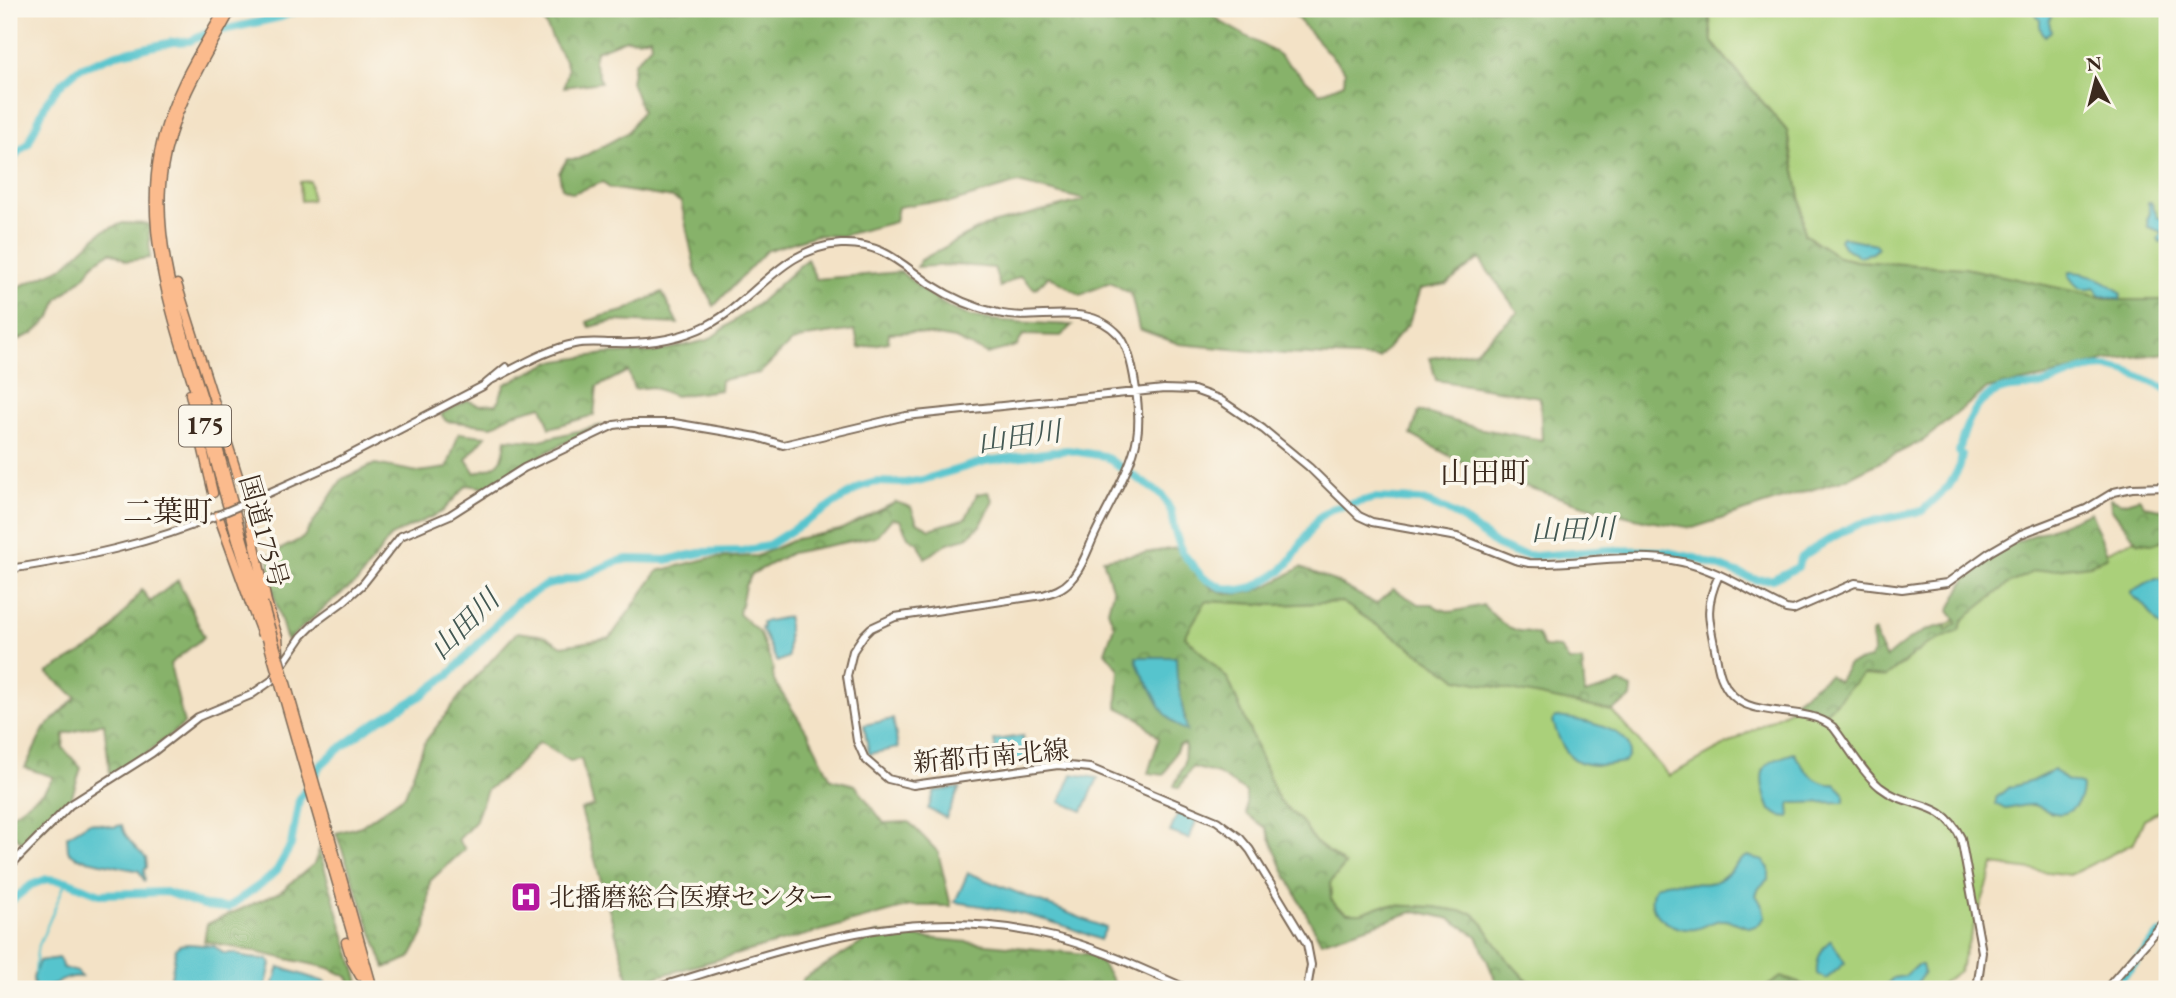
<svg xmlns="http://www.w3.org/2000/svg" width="2176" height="998" font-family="'EB Garamond','Noto Serif JP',serif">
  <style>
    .green { fill: #aad07a; stroke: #727d4c; stroke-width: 2 }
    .forest { fill: url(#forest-crowns); stroke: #616e44; stroke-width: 2 }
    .water { fill: #57c4cd; stroke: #497776; stroke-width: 2 }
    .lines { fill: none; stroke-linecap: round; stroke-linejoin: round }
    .stream { stroke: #57c4cd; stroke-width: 2 }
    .river { stroke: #57c4cd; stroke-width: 8 }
    .tertiary-casing { stroke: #7b6a59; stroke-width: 10 }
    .trunk-casing { stroke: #7b6a59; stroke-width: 11 }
    .tertiary { stroke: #fff; stroke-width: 6 }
    .trunk { stroke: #fbbb8d; stroke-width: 8 }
    .tertiary-bridge-casing { stroke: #7b6a59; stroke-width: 10; stroke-linecap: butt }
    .trunk-bridge-casing { stroke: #7b6a59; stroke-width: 11; stroke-linecap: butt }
    .tertiary-bridge { stroke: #fff; stroke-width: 6 }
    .trunk-bridge { stroke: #fbbb8d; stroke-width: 8 }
    .labels { text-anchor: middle; stroke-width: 7; stroke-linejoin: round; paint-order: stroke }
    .shield { fill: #fbf7ec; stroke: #75685c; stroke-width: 2 }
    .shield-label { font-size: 24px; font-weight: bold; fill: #3b2a1e }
    .street-label { font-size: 26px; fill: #3b2a1e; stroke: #fbf7ec }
    .poi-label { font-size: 26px; fill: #3b2a1e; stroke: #fbf7ec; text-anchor: start }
    .water-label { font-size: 28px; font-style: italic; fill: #435853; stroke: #fbf7ec }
    .quarter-label { font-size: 30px; fill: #3b2a1e; stroke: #fbf7ec }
  </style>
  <defs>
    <pattern id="forest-crowns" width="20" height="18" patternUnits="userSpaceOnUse" patternTransform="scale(1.75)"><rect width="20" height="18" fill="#87b26a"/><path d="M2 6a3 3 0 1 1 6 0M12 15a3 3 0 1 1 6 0" fill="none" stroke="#709157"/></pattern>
  </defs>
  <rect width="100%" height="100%" fill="#fbf7ec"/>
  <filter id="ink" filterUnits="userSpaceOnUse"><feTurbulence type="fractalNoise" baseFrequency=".0143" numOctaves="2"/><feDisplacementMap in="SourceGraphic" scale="14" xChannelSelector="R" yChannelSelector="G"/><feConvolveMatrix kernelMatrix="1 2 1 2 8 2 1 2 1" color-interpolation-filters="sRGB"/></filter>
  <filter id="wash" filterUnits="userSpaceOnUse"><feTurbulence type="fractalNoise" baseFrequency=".00686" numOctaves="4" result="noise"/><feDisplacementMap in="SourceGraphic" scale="28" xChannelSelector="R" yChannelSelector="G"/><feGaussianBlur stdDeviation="1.57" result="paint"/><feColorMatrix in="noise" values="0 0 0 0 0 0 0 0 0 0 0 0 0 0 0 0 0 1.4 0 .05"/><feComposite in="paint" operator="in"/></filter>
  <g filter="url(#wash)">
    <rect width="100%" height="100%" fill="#f3e2c6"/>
    <!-- green -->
    <path class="green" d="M1709,9H2167V300H2115L1968,269L1857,261L1839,257L1804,234L1801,202L1787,131L1712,42Z
      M310,181L312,200L301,201L300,182Z
      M2167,525V807L2144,819L2134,843L2070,875L1994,865L1959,971L1934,989H1797L1781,978L1763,989H1544L1525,979L1505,957L1480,920L1472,913L1434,907L1383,905L1362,913H1348L1337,907L1331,899L1330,883L1345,865L1314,841L1302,822L1279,801L1228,679L1184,636L1206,601L1276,605L1342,602L1458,679L1605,703L1669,776L1862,670L1886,669L2035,562L2104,553Z"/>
    <!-- forest -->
    <path class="forest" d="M546,9H1206L1223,23L1278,54L1320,93L1344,83L1345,71L1296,17L1293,9H1709L1712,42L1787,131L1801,202L1804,234L1839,257L1856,261L1965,268L2115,300H2167V353L2107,360L2053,376L1987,389L1924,440L1848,478L1693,528L1648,521L1593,508L1533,489L1463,463L1411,435L1419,411L1477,428L1542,440L1540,397L1436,380L1430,358L1475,351L1518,312L1479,259L1447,284L1420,289L1409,323L1379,358L1285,354L1179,344L1139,329L1131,294L1110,282L1081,295L1049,276L1035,289L1020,276L1000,287L994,268L958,265L917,267L921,260L984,226L1085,200L1018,183L950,203L928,202L898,207L895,222L841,236L816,235L766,251L714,306L696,273L681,202L673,198L609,188L603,182L573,193L562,188L559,173L567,159H579L627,133L642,111L631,82L634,63L651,45L650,37L638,40L626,39L596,51L594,61L601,82L564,87L568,70L566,62L555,44L540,13Z
      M123,223L149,224L150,258L127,261L111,252L95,262L85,276L58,299L51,317L34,333L9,344V291L62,268L101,232Z
      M807,259L816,279L901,272C920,287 940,306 964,314C993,323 1040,323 1072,325L1061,336L1023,335L1017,346L987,354L955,339L912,332L889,333L888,342L859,348L855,330L806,337L790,343L760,373L721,380L720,390L675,396L652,387L634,389L628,371L597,387L594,415L550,428L542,406L513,414L492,426L446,421L441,414L467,400L479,405L497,404L505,384L551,362L605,354L656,352L708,340L760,302Z
      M662,292L678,324L614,321L590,327L587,322L602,316L624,311Z
      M603,425C561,443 524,463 487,488L467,485L442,512L391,536L358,581L334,599L287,641L269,579V555L303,538L342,479L375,464L418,472L447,468L459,433L486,436L466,459L475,473C499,465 504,465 506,439L536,441Z
      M988,492L993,501L981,525L966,538L948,543L925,558L919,544L908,537L900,520L892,518L877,536L791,553L752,574L745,586L739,614L759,632L772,664L774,681L809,735L831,779L855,785L884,823L909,822L938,852L951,906H910L630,984L581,810L594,806L581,759L570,761L539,742L514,769L487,790L475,822L458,840L465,849L430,881L426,929L410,958L385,968L336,833L361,826L405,795L425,742L466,688L517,632L546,636L562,646L610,638L658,571L710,558L757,556L796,539L840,530L896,502L911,507L917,522L930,529L966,518L977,494Z
      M2110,498L2122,503L2139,498L2145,506L2167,510V539L2151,544L2137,542L2111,508Z
      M2091,512L2108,556L2090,565L2033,572L2008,584L1963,620L1959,631L1926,645L1886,677L1863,675C1848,687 1839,702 1824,713L1788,706L1829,675L1838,682L1849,664L1870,659L1873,653L1872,633L1875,631L1878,644L1886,658C1905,641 1920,630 1945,625L1946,631L1957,622L1949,611L1968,574L2009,545Z
      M1176,548C1186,558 1203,583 1214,589C1245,604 1275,582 1301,567L1334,581L1376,604L1393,589L1419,604H1432L1438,608L1451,612L1483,605C1493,614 1500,625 1516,630C1524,633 1526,629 1538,635L1543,647L1560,648L1569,661H1582L1585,694L1621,683L1632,688L1631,698L1611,711L1458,679L1342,602L1276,605L1206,601L1185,636L1228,679L1279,801L1302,822L1314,841L1345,865L1330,883L1331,899L1337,907L1348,913H1362L1383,905L1434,907L1472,913L1480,920L1505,957L1525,979L1544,989H1499L1477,936L1450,919L1416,911L1321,942L1283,869L1266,828L1246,814V792L1218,774L1192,767L1179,788L1174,786L1184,765L1185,744L1179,745L1164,775L1148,773L1159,738L1139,718L1117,707L1119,669L1105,652L1114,626L1108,610L1113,591L1103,559Z
      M178,580L204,637L170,664L184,724L146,754L110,775L104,723L64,734L63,748L81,768L71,799L25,845L9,831V817L44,791L54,777L25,768L44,729L76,697L47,673L102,641L142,590L150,602Z
      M319,850L361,989H353L348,977L329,968L204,941L207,924L280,892L314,864Z
      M878,933L1096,955L1118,989H797L804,978Z
      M1781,977L1810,987L1812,989H1763Z
      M99,984L128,986L136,989H69Z"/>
    <!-- water -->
    <path class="water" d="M2033,9H2054L2049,22L2051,31L2045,36L2040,28V20Z
      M2148,202H2151L2158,217H2167V240L2160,242L2158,238L2162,232L2148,227L2147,220L2150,213Z
      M1842,237L1875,244L1878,248L1873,253L1858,256L1844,247L1840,240Z
      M2070,272C2088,272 2109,281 2121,294L2120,300L2099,295L2095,288C2082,292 2076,287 2069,276Z
      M2156,578L2161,579L2167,588V630L2158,624L2145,606L2131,594V591Z
      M788,617V657L777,662L761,628H763L762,622Z
      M1136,657H1176L1177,678L1187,731C1162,720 1158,699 1145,678C1140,670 1138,667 1136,657Z
      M1555,717C1573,718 1649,730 1625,762C1582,769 1566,766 1553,721Z
      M893,719L898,748L869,754L864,725Z
      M1023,736L1026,764L1002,767L998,764L994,740Z
      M1794,753C1803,768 1815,786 1835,784L1844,793V802L1792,803L1789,806L1790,817L1780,816L1770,810C1765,799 1757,774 1767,765C1773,759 1786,756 1794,753Z
      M2054,770L2065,780L2080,784L2082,787C2082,802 2070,817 2054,813C2046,812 2041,806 2033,805C2023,804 2015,808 2005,809L1996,804V798L2008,788L2032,781Z
      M1072,774L1098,778L1083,811L1060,802Z
      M960,788L946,818L928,809L935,791Z
      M1178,813L1197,820L1189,839L1170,832Z
      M90,822L113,827L122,825C124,838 137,849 146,858L147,867L144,870L145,882L139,871L78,858L68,851L67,836Z
      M1748,856L1763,861L1769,868V878L1759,888L1756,895L1763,907L1765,917C1749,939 1740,918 1721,920C1711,921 1704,928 1695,929C1672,932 1641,912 1655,887C1674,876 1694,888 1714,882C1727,879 1734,862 1748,856Z
      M968,873L1106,928L1100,940C1053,919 1006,909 955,902Z
      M1831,940L1845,963L1826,979L1817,974C1816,960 1820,949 1831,940Z
      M188,944L214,946L223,953H235L248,958L269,960L271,964L265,989H169L176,948L180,945Z
      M59,958L63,968L78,972L81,977C63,975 53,989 34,989L33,978L39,961Z
      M1917,965H1922L1924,973L1912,989H1885L1884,987L1893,978L1905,976Z
      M279,967L325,982L326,985L322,988L314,986L310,989H272Z"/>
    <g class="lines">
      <!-- stream -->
      <path class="stream" d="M35,972L37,950L66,881"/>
      <!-- river -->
      <path class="river" d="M9,166L18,152L28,144L47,101L63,82L78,69L117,54L173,42L190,41L205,34L281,17L300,9
        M9,903L31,885L47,879L66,881L100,894L166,892L205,906L227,908L268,879L277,870L291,845L299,800L320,766L335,752L376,722L421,696L451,673L518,601L547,585L587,575L615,562L628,559L666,560L705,552L743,551L767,546L862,486L876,482L905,483L922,480L986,461L1067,450L1104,456L1162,495L1171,511L1174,529L1182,552L1202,577L1223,588L1240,590L1254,587L1281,571L1291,560L1318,518L1331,509L1375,498L1420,500L1442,508L1461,518L1496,545L1515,553L1535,556L1609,550L1662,551L1695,558L1757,580L1773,579L1798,567L1800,559L1809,552L1843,531L1859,524L1922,511L1949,486L1960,466L1962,454L1959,452C1964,427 1976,395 2005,389C2019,386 2034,388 2048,383C2068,377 2090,364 2111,368C2130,370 2150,382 2167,389
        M2112,989L2159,935L2167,933"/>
    </g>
  </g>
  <g filter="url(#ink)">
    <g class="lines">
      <!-- tertiary casing -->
      <g class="tertiary-casing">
        <path id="tertiary" d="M491,380C518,367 545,350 574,344C588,341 602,343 616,343C648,344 680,339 708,325C756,300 782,247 841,244C881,242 900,263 930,284C950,297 974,308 998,313C1038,323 1086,299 1119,335C1134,353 1141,414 1137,437C1133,466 1108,506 1095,534C1088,549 1082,568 1070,581C1063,589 1053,592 1043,595L895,617L871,628L864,635L853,651L847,676L857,741L865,759L888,779L913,785L1058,765L1090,768L1217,821L1240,838L1250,850L1307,944L1311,965L1307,989
          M246,503L333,464L483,386L506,367
          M9,569C81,558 151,544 218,515
          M1719,575C1705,605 1708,618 1715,649C1717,659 1718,672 1723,681C1741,725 1802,701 1833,727C1848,746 1862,772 1880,787C1909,810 1941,797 1961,838L1982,952L1977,989
          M9,867L70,805L152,753L198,717L251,695L271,681L302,636L318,620L344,601L363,584L401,536L450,515L524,468L614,425L631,423H674L757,437L783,445L906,416L1164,389L1194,390L1219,399L1263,429L1309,467L1359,516L1372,522L1457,537L1515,560L1529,563C1581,565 1630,551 1682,562C1719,570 1752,593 1786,609L1793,610L1855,583L1902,589L1947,583L1990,552L2021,534L2086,509L2114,492L2132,488L2167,487
          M652,989C787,949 911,900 1054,937C1100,948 1144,970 1188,989
          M2106,989L2167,919"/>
      </g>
      <!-- trunk casing -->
      <g class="trunk-casing">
        <path id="trunk" d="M225,9C198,54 169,100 159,153C142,244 179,335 204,421C221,483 237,544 257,604
          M232,9C203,61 172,109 163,169C149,253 194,363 217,444C232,497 244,552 263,603
          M177,284L239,479
          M190,394L213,493
          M246,503L267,602L278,637L279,653
          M218,515L251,606
          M338,864L373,989
          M332,866L366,983
          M346,942L352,962L360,976"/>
      </g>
      <!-- tertiary -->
      <use href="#tertiary" class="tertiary"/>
      <!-- trunk -->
      <use href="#trunk" class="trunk"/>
      <!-- tertiary-bridge casing -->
      <g class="tertiary-bridge-casing">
        <path id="tertiary-bridge" d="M218,515L246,503"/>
      </g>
      <!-- trunk-bridge casing -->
      <g class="trunk-bridge-casing">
        <path id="trunk-bridge" d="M263,603L338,864
          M257,604L332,866
          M251,606L262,635"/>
      </g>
      <!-- tertiary-bridge -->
      <use href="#tertiary-bridge" class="tertiary-bridge"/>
      <!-- trunk-bridge -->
      <use href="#trunk-bridge" class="trunk-bridge"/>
    </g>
  </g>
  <!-- icons -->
  <defs>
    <g id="hospital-square" transform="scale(1.575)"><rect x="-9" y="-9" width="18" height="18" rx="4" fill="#b5179e" stroke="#fbf7ec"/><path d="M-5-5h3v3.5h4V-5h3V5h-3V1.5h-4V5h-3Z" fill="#fff"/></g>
  </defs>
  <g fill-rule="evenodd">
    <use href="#hospital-square" x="526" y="897"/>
  </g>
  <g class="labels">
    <!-- shield labels -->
    <rect class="shield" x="179" y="405.5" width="52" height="41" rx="5"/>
    <g class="shield-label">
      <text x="205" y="434">175</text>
    </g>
    <!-- street labels -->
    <g class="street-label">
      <text transform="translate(264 531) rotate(74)" y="9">国道175号</text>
      <text transform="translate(991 756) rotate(-5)" y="9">新都市南北線</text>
    </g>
    <!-- poi labels -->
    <g class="poi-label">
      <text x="549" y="906">北播磨総合医療センター</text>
    </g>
    <!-- water labels -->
    <g class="water-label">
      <text transform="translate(1019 436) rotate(-8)" y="10">山田川</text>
      <text transform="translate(1573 529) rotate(-2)" y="10">山田川</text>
      <text transform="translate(464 624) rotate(-45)" y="10">山田川</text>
    </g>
    <!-- quarter labels -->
    <g class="quarter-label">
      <text x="1485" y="483">山田町</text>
      <text x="168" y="522">二葉町</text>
    </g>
  </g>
  <!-- margin -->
  <rect width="2176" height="998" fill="none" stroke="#fbf7ec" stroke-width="35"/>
  <!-- north arrow -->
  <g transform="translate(2096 80) rotate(353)" stroke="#fbf7ec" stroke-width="5" paint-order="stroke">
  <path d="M0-5L12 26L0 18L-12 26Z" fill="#3b2a1e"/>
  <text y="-10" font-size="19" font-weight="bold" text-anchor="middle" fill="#3b2a1e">N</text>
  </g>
</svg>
